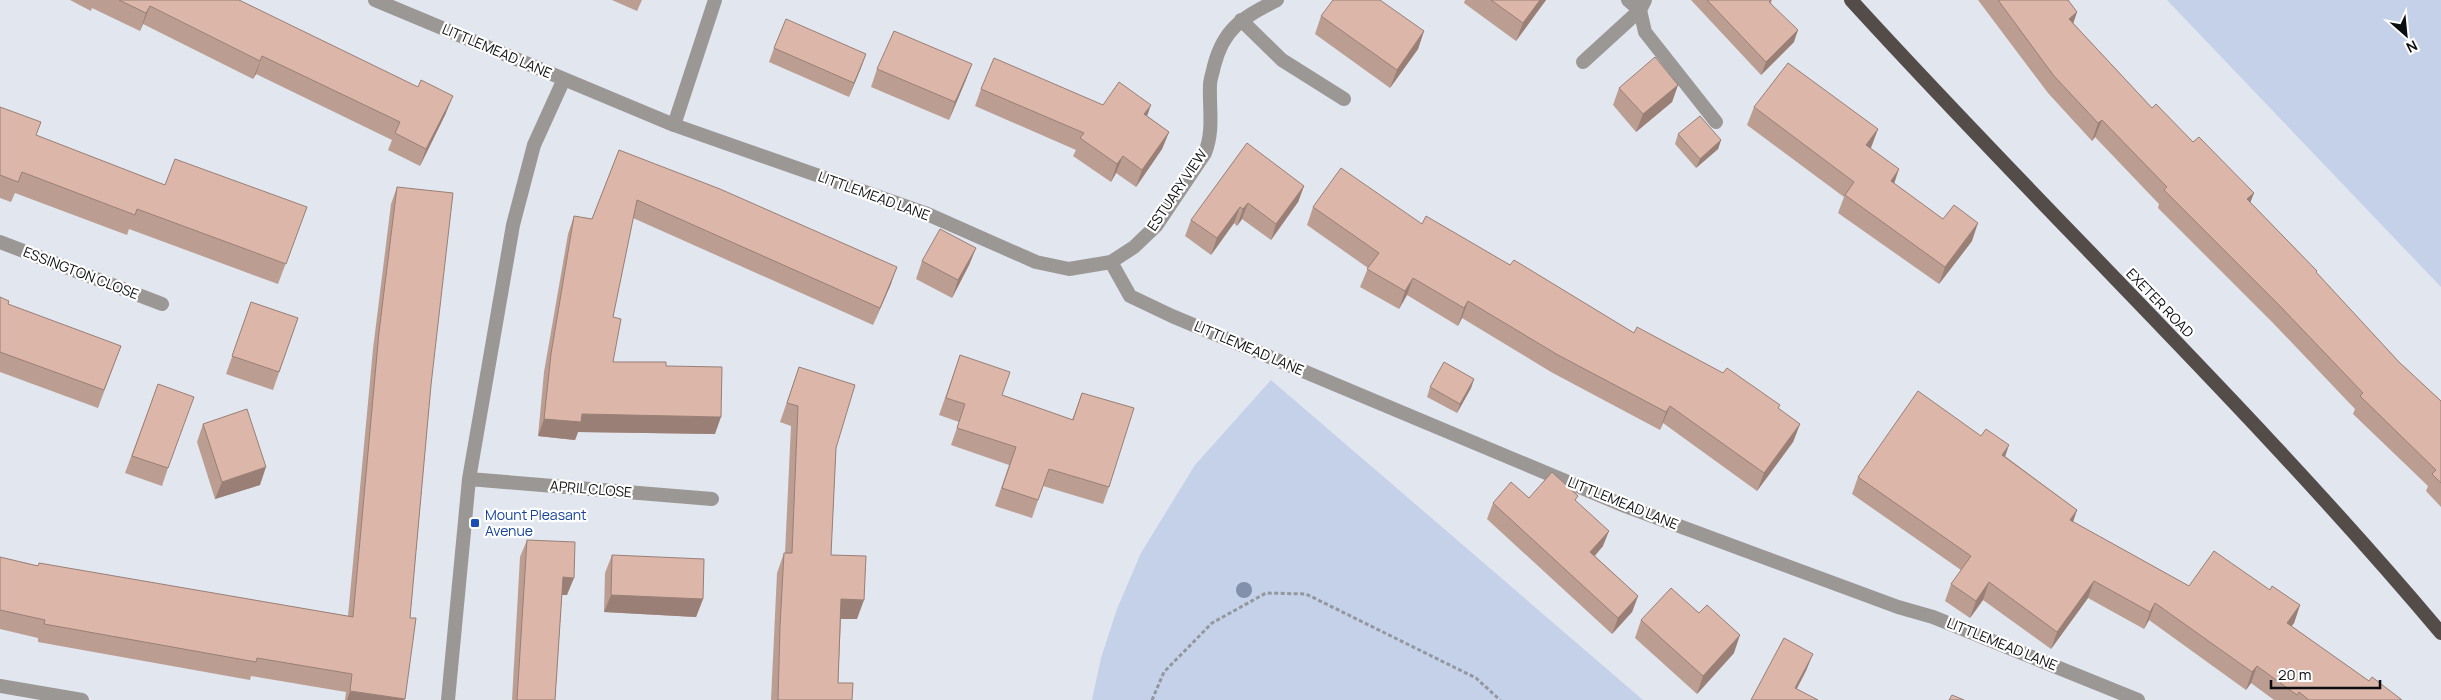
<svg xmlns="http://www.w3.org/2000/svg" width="2441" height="700" font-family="Manrope,sans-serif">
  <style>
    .green { fill: #c5d1e8 }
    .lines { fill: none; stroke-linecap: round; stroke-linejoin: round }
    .path { stroke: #93979e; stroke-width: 3; stroke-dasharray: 4 2.5; stroke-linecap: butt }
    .service { stroke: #9b9795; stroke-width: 14 }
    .minor { stroke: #9b9795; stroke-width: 14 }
    .trunk { stroke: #544c48; stroke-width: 14 }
    .tree { fill: #8290ab }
    .wall { fill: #bc9d91 }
    .shaded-wall { fill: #997f76 }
    .building { fill: #dbb6a9; stroke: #997f76 }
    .transit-dot { fill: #1a4fb4; stroke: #fff; stroke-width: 2 }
    .labels { text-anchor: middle; stroke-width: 4.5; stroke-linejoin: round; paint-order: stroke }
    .street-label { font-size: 14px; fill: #0b0d10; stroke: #fff }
    .transit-label { font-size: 14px; fill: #164399; stroke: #fff; text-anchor: start }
  </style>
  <rect width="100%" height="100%" fill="#e1e6ef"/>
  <!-- green -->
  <path class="green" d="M2167,0H2441V287Z
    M1271,380L1643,700H1092L1101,658L1117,609L1141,553L1195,465Z"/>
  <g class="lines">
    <!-- path -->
    <path class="path" d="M1152,700L1164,672L1212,623L1266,593L1306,594L1476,678L1500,700"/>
    <!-- service -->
    <path class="service" d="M1583,62L1640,10"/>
    <!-- minor -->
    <path class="minor" d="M375,0L674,125L925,213L1036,262L1069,269L1111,262L1134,247L1156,226L1205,153C1214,130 1209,109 1210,85C1210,79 1213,72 1214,66C1224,27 1243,18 1277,0
      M1628,0L1640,10
      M1645,0L1640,10L1645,32L1716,122
      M1241,20L1282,60L1344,99
      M674,125L715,0
      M0,242L162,304
      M1111,262L1130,296L1172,316L1625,506L1898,607L1933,617L2138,700
      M469,479L712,499
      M0,686L82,700
      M448,700L469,479L513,225L534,145L564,79"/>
    <!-- trunk -->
    <path class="trunk" d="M1851,0C2045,213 2255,412 2441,633"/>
  </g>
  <!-- trees -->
  <circle class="tree" cx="1244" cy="590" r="8"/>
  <!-- wall -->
  <path class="wall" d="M70,0H239L446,113L420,166L388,150L392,140L256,74L253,79L143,24L140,31L92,8L91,11Z
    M612,0H642L637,11Z
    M1465,0H1546L1516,41L1464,3Z
    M1691,0H1772L1771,3L1794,42L1761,75Z
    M1978,0H2068L2077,12L2073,23L2152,108L2254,193L2250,202L2317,271L2316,273L2399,362L2441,401V507L2426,491L2428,486L2353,414L2355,409L2274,324L2158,208L2159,204L2095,137L2092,141L2048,93Z
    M1321,16L1424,31L1418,49L1390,88L1315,34Z
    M774,48L866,54L849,97L769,62Z
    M972,64L965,82L949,120L871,87L877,69Z
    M1678,85L1672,102L1636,132L1613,105L1619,88Z
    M981,89L1103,105L1147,116L1169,132L1162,149L1136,187L1116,173L1111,182L1073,156L1076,150L975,106Z
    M0,107L36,136L165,185L307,207L278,284L129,229L127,235L15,193L11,202L0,198Z
    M1754,107L1878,129L1871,148L1894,183L1972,241L1939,284L1838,213L1844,197L1747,125Z
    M1678,134L1721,140L1718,149L1696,168L1675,144Z
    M619,150L891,284L873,325L633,218L613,317V362L666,366L715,434L578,432L575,440L538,436L544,372L568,234L574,216L592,219Z
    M1304,186L1298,202L1271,240L1242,219L1237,226L1234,223L1211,255L1185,236L1191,220Z
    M397,187L431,385L410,618L404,700H345L346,692L251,676L250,680L38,642V638L0,629V557L38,566L348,616L373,349L391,204Z
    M1313,207L1422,224L1510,265L1634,333L1778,409L1800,424L1793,442L1757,491L1663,423L1660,430L1551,372L1462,318L1458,326L1407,295L1399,309L1360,287L1368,268L1307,225Z
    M976,248L969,265L952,298L916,279L922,261Z
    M0,297L8,305L121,346L98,408L0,372Z
    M251,302L298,318L273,390L226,374Z
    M960,355L1002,395L1072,420L1082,393L1109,487L1103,504L1043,486L1032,518L995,506L1009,465L951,445L959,422L939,415Z
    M799,367L836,448L831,555L857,619H841L838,683L852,700H771L777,573L784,553H785L791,426L780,422Z
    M1474,379L1471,388L1457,413L1427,397L1430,387Z
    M158,384L168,468L162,486L125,473Z
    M203,424L260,485L215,499L197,442Z
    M2005,456L2077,510L2073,522L2189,586L2270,590L2300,605L2294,623L2291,626L2369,681L2402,700H2274L2251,683L2246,690L2149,620L2144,629L2088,598L2051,649L1983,600L1970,618L1945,601L1951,584L1961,570L1852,494L1858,477Z
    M1529,498L1576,501L1603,546L1595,556L1638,596L1632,612L1612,634L1487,519L1493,503Z
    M527,540L567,595H562L555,700H512L520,557Z
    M612,555L703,599L696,617L604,612L605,573Z
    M1641,620L1734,653L1697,694L1635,638Z"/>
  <!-- shaded-wall -->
  <path class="shaded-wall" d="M1540,0H1546L1516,41L1523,23Z
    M150,6L143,24L140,31L146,13Z
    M2077,12L2071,30L2069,19Z
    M1798,30L1794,42L1761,75L1766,62Z
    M1424,31L1418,49L1390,88L1397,70Z
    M866,54L861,68L849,97L854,83Z
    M262,56L256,74L253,79L260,61Z
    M972,64L965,82L949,120L955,102Z
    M1678,85L1672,102L1636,132L1643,114Z
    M453,96L446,113L420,166L426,149Z
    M1151,105L1145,122L1144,114Z
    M2102,120L2095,137L2092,141L2098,123Z
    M1878,129L1871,147L1860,163L1866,145Z
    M1169,132L1162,149L1136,187L1142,170Z
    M1721,140L1718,149L1696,168L1700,159Z
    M1123,156L1116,173L1111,182L1117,164Z
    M1899,169L1893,187L1891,181Z
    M1304,186L1298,202L1271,240L1276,224Z
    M2254,193L2247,211V199Z
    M1248,203L1242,219L1237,226L1243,209Z
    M1240,207L1234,223L1211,255L1217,238Z
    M1978,223L1972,241L1939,284L1945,267Z
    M976,248L969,265L952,298L958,280Z
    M897,267L891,284L873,325L880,308Z
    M1413,278L1407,295L1399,309L1405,291Z
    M1468,301L1462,318L1458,326L1464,308Z
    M1474,379L1471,388L1457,413L1460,404Z
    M1670,406L1663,423L1660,430L1666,412Z
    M582,414L721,417L715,434L578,432L575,440L538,436L544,419Z
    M1800,424L1793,442L1757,491L1764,473Z
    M2009,445L2003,463L2002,455Z
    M266,467L260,485L215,499L222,482Z
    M2077,510L2071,527L2070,520Z
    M1609,531L1603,546L1584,567L1590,552Z
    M563,577L574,578L567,595H556Z
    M2094,581L2088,598L2051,649L2057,632Z
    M1989,582L1983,600L1970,618L1976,601Z
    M611,595L703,599L696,617L604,612Z
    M1638,596L1632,612L1612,634L1618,618Z
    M841,599L864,600L857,619H834Z
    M2155,603L2149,620L2144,629L2150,612Z
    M2300,605L2294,623L2281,640L2287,623Z
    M1740,635L1734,653L1697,694L1703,676Z
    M1813,654L1806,671L1791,700L1795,688Z
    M2257,666L2251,683L2246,690L2252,672Z
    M350,691L405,699L404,700H347Z"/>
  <!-- building -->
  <path class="building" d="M119,0H239L418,87L421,80L453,96L426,149L395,133L400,122L262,56L260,61L150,6L146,13Z
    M1333,0H1380L1424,31L1397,70L1321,16Z
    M1491,0H1540L1523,23Z
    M1707,0H1771L1769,2L1798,30L1766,62Z
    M1998,0H2068L2077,12L2069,19L2152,108L2156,104L2193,142L2199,137L2254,193L2247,199L2317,271L2316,272L2399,362L2441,401V483L2432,474L2436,470L2360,396L2363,393L2280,306L2164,190L2167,187L2102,120L2098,123L2054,76Z
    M786,19L866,54L854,83L774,48Z
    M894,31L972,64L955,102L877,69Z
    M1655,57L1678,85L1643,114L1619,88Z
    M994,58L1103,105L1119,82L1151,105L1144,114L1169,132L1142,170L1123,156L1117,164L1080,138L1084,133L981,89Z
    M1788,63L1878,129L1866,145L1899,169L1891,181L1943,219L1954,205L1978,223L1945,267L1845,195L1854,182L1754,107Z
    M0,107L41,122L36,135L165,185L175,159L307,207L286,264L137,209L135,215L22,172L18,182L0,175Z
    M1700,116L1721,140L1700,159L1678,134Z
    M1247,143L1304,186L1276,224L1248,203L1243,209L1240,207L1217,238L1191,220Z
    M619,150L720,189L897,267L880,308L637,200L613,317L621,319L613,362H666V366L722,367L721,417L582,414L581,422L544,419L551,354L574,216L592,219Z
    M1341,168L1422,224L1426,216L1510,265L1514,260L1634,333L1637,327L1723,373L1727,368L1780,405L1778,408L1800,424L1764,473L1670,406L1666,412L1558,355L1468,301L1464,308L1413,278L1405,291L1367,269L1379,253L1313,207Z
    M397,187L453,193L431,385L410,618H416L405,699L350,691L352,674L257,658L256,662L44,624L45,620L0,610V557L38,566L39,563L353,617L379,332Z
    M940,229L976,248L958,280L922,261Z
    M0,297L9,301L8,304L121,346L104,390L0,352Z
    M251,302L298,318L279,372L232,356Z
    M960,355L1010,372L1002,395L1073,420L1082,393L1134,408L1109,487L1049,469L1038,500L1002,488L1016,447L957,428L965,404L946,398Z
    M1444,362L1474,379L1460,404L1430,387Z
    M799,367L855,385L836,448L831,555L866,556L864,600L841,599L838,683H853L852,700H778L780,626L784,553H792L798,406L787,403Z
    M158,384L194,397L168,468L132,456Z
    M1918,391L1981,436L1986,429L2009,445L2002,455L2077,510L2070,520L2189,586L2214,551L2270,590L2272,586L2300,605L2287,623L2369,681L2372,677L2402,700H2309L2299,692L2297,695L2257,666L2252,672L2155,603L2150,612L2094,581L2057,632L1989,582L1976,601L1951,584L1971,556L1858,477Z
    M247,409L266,467L222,482L203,424Z
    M1552,472L1578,496L1575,500L1609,531L1590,552L1638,596L1618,618L1493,503L1511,482L1529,498Z
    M527,540L575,542L574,578L563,577L555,700H517Z
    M612,555L704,559L703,599L611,595Z
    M1671,588L1699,613L1707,605L1740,635L1703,676L1641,620Z
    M1784,638L1813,654L1795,688L1818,700H1751Z
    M1952,695L1964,700H1949Z"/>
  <!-- markers -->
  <rect class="transit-dot" x="470" y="518" width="10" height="10" rx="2.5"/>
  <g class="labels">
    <!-- street labels -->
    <g class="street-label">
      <text transform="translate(497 51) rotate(23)" y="5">LITTLEMEAD LANE</text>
      <text transform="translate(1177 190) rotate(-56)" y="5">ESTUARY VIEW</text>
      <text transform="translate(874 196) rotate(20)" y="5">LITTLEMEAD LANE</text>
      <text transform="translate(81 273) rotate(21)" y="5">ESSINGTON CLOSE</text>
      <text transform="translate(2160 303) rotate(46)" y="5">EXETER ROAD</text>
      <text transform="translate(1249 348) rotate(23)" y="5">LITTLEMEAD LANE</text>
      <text transform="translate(591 489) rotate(5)" y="5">APRIL CLOSE</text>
      <text transform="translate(1623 503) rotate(22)" y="5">LITTLEMEAD LANE</text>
      <text transform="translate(2002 644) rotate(22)" y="5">LITTLEMEAD LANE</text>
    </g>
    <!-- transit labels -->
    <g class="transit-label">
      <text x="485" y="520">Mount Pleasant<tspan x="485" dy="16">Avenue</tspan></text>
    </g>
  </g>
  <!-- north arrow -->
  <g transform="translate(2406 35) rotate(153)" stroke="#ffffff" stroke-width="4" paint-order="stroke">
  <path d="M0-4L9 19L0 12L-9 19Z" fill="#0b0d10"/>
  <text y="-8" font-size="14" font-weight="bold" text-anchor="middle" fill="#0b0d10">N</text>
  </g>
  <!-- scale -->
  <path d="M2271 680v8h109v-8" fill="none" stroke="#0b0d10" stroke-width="2.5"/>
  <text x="2278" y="680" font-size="15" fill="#0b0d10" stroke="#ffffff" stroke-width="4" paint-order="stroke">20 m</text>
</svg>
